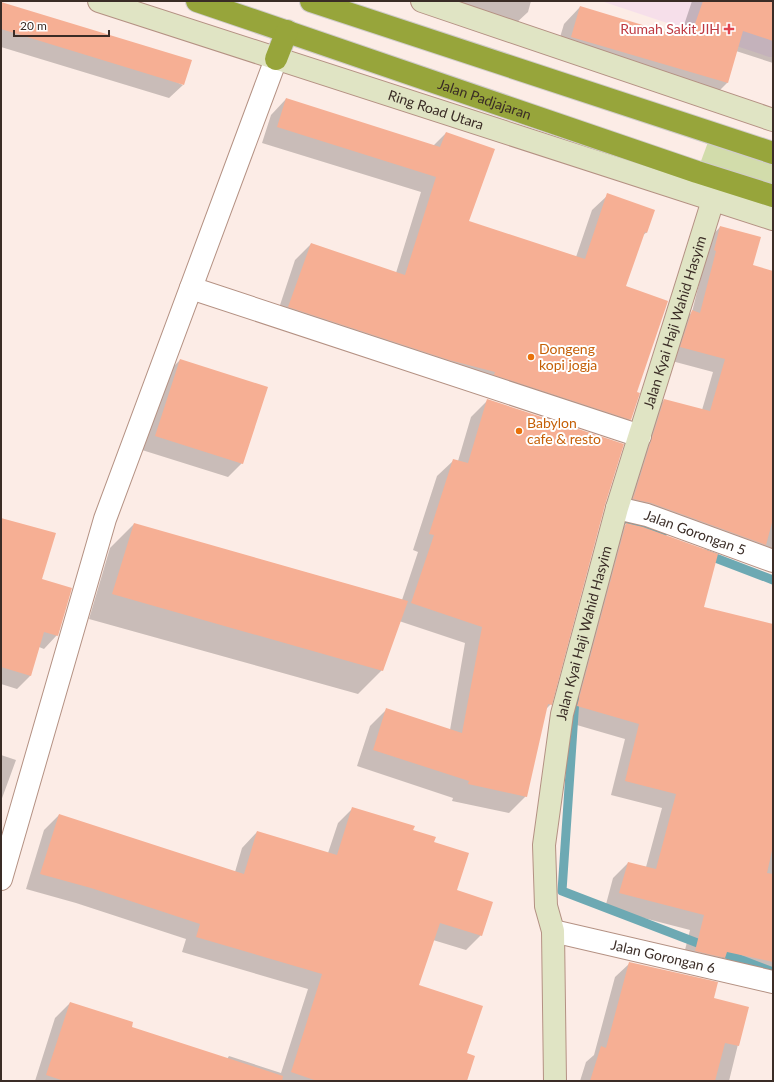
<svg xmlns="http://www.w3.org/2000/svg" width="774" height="1082" font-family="Lato,sans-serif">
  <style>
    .medical { fill: #f6dfea }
    .green { fill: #d2dcab }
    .shadow { fill: #0003 }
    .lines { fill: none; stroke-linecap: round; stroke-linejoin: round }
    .stream { stroke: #6da9b3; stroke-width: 9 }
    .building { fill: #f6af94 }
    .street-casing { stroke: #b49183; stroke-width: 24 }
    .secondary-casing { stroke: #b49183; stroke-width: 24 }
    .highway-casing { stroke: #d0cccb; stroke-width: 24 }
    .street { stroke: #fff; stroke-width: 22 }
    .secondary { stroke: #e0e4c4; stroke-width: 22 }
    .highway { stroke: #97a53b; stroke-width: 22 }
    .health-dot { fill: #e0444e; stroke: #fff; stroke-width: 1.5 }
    .food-dot { fill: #e8710a; stroke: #fff; stroke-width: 1.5 }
    .labels { text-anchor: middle; stroke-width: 4; stroke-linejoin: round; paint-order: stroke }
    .health-label { font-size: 14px; fill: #be3a42; stroke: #fff; text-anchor: end }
    .street-label { font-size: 14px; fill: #3a2c26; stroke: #fff }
    .food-label { font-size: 14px; fill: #c56008; stroke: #fff; text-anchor: start }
  </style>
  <rect width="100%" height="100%" fill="#fcece6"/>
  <!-- medical -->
  <path class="medical" d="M601,1H773V57H769Z"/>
  <!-- green -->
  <path class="green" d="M711,134L773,154V219L697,172Z"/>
  <!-- shadow -->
  <path class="shadow" d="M441,1H531L528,12L514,25Z
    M692,1H773V63L736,51L727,83L711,99L555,54L564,24L580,7L668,34L671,31L681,34Z
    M1,3L183,85L169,98L1,47Z
    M286,99L433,146L446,133L467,222L576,257L592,210L608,195L647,232L642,236L625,286L636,393L630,419L615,435L274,323L295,260L311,244L396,273L421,192L262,143L271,115Z
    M720,227L752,266L773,272V553L621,511L652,413L664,400L702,410L713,372L668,360L680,324L692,312L704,264L708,240Z
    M180,360L242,463L228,477L142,450L166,374Z
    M488,400L604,504L551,704L545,710L526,796L509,813L452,801L453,798L357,766L370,726L386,710L450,730L465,643L399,621L382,670L358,694L89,619L110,548L134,524L402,600L418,552L413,550L437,476L454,460L458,461L471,417Z
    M1,519L41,580L57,635L44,649L39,647L30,676L17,689L1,684Z
    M626,524L703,608L773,625V976L681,966L690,930L605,908L613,878L628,863L646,867L662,808L611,795L625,739L563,721L611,539Z
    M1,755L16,760L1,801Z
    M353,808L412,831L433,843L456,891L481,935L466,950L433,940L418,985L465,1054L466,1081H35L55,1018L70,1003L130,1027L227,1059L229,1056L281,1073L308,989L182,952L186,939L76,903L26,889L44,830L59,815L235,872L242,848L257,832L328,853L338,823Z
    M630,963L713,999L747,1008L729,1081H580L586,1062L594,1055L615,977Z"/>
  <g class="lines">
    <!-- stream -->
    <path class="stream" d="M628,520L662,535
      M705,554L773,580
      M575,699L562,891L773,972"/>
  </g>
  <!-- building -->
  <path class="building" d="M703,1H773V41L743,31L728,83L571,37L580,6L669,33L670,30L691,35Z
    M1,2L192,60L184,85L1,29Z
    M286,98L440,147L446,132L495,149L469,221L585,259L607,193L655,210L647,233L645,232L626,286L668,301L637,392L640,393L631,420L494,375L495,372L449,360L288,307L311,243L405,275L436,177L277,127Z
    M720,226L761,237L753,265L773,271V519L766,545L651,503L633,499L664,399L710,411L725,359L680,347L692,310L700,313L716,251L714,250Z
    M180,359L268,387L243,464L155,436Z
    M487,399L624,444L605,505L552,705L548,704L527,797L468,784L469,781L373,750L386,708L462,733L482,627L411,603L434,535L429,534L453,459L468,463Z
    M1,518L56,533L42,579L72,588L58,636L44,632L31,676L1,667Z
    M134,523L408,601L383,671L112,594Z
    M626,523L643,527L718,554L704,607L773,624V846L767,873L773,874V962L727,952L725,958L695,951L704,915L619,893L628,862L656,869L676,794L625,781L639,724L577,706Z
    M352,807L415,826L413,830L436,837L434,842L469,853L457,890L493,902L482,936L440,923L419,985L483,1006L467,1053L475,1056L467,1081H317L291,1072L322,974L196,937L200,924L91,888L40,874L59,814L244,874L257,831L337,855Z
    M629,962L718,982L714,998L749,1007L739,1046L725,1043L715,1081H590L601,1046L606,1048Z
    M70,1002L133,1022L132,1027L283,1076L282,1081H64L46,1075Z"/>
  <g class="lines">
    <!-- street casing -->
    <g class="street-casing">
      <g id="street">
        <path d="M191,288L640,436"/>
        <path id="s1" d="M617,508L647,515L773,561"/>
        <path d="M1,879L105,519L276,59"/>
        <path id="s2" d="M553,931L773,982"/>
      </g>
    </g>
    <!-- secondary casing -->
    <g class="secondary-casing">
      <g id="secondary">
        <path id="s3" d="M99,1L773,219"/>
        <path d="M422,1L773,120"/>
        <path id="s4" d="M555,1081L553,931L546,906L544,845L562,714L617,508L713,200"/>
      </g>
    </g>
    <!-- highway casing -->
    <g class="highway-casing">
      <g id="highway">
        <path id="s5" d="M197,1L697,172L773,196"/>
        <path d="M311,1L773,153"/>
        <path d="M276,59L287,31"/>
      </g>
    </g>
    <!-- street -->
    <use href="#street" class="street"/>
    <!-- secondary -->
    <use href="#secondary" class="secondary"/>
    <!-- highway -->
    <use href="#highway" class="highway"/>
  </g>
  <!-- markers -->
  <path class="health-dot" d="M727 23h4v4h4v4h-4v4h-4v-4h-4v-4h4z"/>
  <g class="food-dot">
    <circle cx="531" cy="357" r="4"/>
    <circle cx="519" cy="431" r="4"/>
  </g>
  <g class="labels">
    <!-- health labels -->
    <g class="health-label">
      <text x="720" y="34">Rumah Sakit JIH</text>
    </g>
    <!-- street labels -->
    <g class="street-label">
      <text dy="5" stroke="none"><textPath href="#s5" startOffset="304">Jalan Padjajaran</textPath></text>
      <text dy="5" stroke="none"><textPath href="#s3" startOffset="354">Ring Road Utara</textPath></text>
      <text dy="5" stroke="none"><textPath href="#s4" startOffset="777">Jalan Kyai Haji Wahid Hasyim</textPath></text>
      <text dy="5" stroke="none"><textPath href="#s1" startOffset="82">Jalan Gorongan 5</textPath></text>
      <text dy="5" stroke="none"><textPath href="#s4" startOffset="453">Jalan Kyai Haji Wahid Hasyim</textPath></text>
      <text dy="5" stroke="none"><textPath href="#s2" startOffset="113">Jalan Gorongan 6</textPath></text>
    </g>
    <!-- food labels -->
    <g class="food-label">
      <text x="539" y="354">Dongeng<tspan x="539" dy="16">kopi jogja</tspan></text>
      <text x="527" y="428">Babylon<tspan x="527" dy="16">cafe &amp; resto</tspan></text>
    </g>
  </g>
  <!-- border -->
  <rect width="774" height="1082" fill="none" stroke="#3a2c26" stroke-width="4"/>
  <!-- scale -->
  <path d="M14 30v6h95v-6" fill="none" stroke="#3a2c26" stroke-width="2"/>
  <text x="20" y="30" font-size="12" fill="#3a2c26" stroke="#ffffff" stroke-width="3" paint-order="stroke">20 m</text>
</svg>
